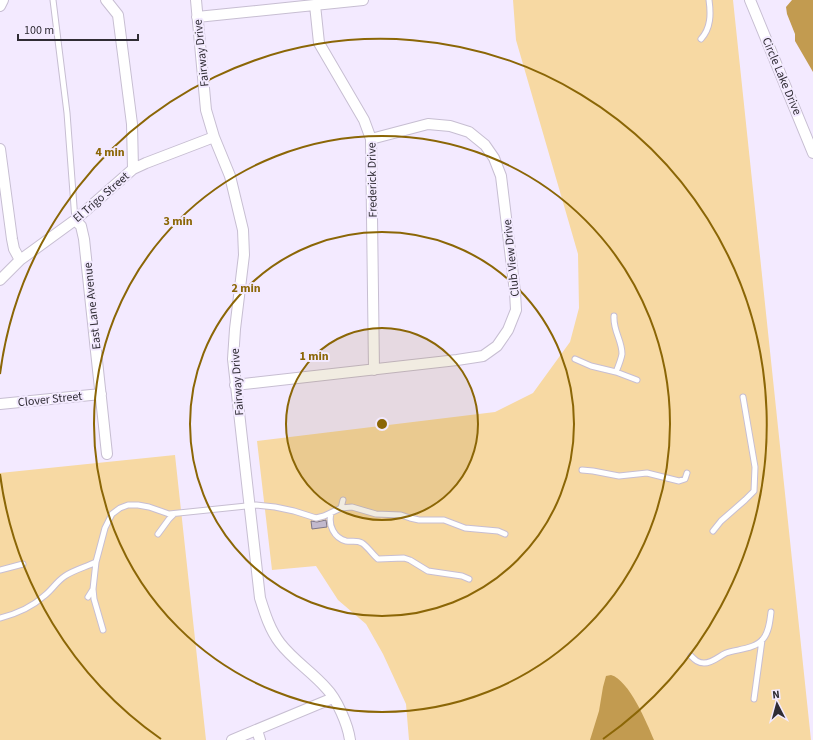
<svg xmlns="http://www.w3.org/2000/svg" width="813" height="740" font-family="'Source Sans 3',sans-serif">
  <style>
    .green { fill: #f7d9a3 }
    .water { fill: #c29b50 }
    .building { fill: #c2b9cd; stroke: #7e7688 }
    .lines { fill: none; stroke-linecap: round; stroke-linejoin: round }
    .service-casing { stroke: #c7bed2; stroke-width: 7 }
    .minor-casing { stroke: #c7bed2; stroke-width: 12 }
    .service { stroke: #fff; stroke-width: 5 }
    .minor { stroke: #fff; stroke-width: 10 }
    .ring { fill: none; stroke: #8b6606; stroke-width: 2 }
    .labels { text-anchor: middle; stroke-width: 4; stroke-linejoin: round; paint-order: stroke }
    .street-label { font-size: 12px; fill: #2f2c34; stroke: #f3eaff }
    .centre { fill: #8b6606; stroke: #f3eaff; stroke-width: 2 }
    .ring-label { font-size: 12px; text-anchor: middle; font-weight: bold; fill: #8b6606; stroke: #f3eaff; stroke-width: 4; stroke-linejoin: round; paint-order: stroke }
  </style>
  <rect width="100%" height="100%" fill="#f3eaff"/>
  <!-- green -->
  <path class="green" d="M513,0H733L811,740H409L406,704L383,654L366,624L338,600L316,566L272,570L257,441L495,412L533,393L570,342L579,308L578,254L516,40Z
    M175,455L206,740H0V473Z"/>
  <!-- water -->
  <path class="water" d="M792,0H813V72L795,41V34L787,14L786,7Z
    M611,675C629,680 647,723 654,740H590L599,711L603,687L606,676Z"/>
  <!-- building -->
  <path class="building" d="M326,520L327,527L312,529L311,521L317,522Z"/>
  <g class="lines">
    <!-- service casing -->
    <g class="service-casing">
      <path id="service" d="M53,0L67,113L75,220
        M701,39C711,28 711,14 709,0
        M614,316C613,331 622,340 622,354C621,360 618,367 616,372
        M575,359L591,366L616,372L637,380
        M582,470L593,471L619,476L647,473L679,481L685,479L687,473
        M341,508L352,507L376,514L401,515L410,518L419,520H444L465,528L498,531L505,534
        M331,513C328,525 334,538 346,541C352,542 357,540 362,543C368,547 373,555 378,559L404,558L410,560L428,571L462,576L469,579
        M713,531L721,521L745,500L754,491L755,467L743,397
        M158,534L169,519L174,514
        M0,570L23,564
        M88,597L93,589
        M0,618C16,614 32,607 44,596C52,590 56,582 65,576C74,570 86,567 96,562
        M103,630L94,599L93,589L96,562L105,528L112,514L120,508L128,505H138L149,507L169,514L256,505L275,507L294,511L316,518L324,516L341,508L343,500
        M691,656C695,660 698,663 704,663C713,663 719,656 726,653C738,649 755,649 763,639C769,632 770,621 771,612
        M754,699L762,640"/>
    </g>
    <!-- minor casing -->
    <g class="minor-casing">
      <path id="minor" d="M106,0L118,15L132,124L133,169
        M196,0L206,110L214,137L230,176L243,230L244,255L235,329L233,359L260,598C265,614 270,630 280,643C293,660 312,672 326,688C337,699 348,725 350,740
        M750,0L813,153
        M315,5L319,43L364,120L371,139L374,370
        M0,6L3,0
        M197,17L363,0
        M0,149L12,239L14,249L20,260
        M75,220L81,226L84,239L107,454
        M0,280L20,260L75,220L133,169L146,163L214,137
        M235,385L457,360L483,356L497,346L508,330L516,310L515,292L501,176L494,158L485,145L469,132L450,126L428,124L371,139
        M0,404L101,394
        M257,730L260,740
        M232,740L333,698"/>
    </g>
    <!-- service -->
    <use href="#service" class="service"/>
    <!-- minor -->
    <use href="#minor" class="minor"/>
  </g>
  <!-- distance rings -->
  <circle cx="382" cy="424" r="96" fill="#8b6606" fill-opacity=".12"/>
  <g class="ring">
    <circle cx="382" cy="424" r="96"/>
    <circle cx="382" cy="424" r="192"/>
    <circle cx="382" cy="424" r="288"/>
    <path d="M161 739A385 385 0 0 1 0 474M0 374A385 385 0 1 1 603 739"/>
  </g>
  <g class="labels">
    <!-- street labels -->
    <g class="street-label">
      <text transform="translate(201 53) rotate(-96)" y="4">Fairway Drive</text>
      <text transform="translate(782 76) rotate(67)" y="4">Circle Lake Drive</text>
      <text transform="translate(372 180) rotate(-91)" y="4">Frederick Drive</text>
      <text transform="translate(101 197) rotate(-41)" y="4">El Trigo Street</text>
      <text transform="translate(511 258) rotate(-96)" y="4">Club View Drive</text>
      <text transform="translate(92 306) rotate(-96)" y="4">East Lane Avenue</text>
      <text transform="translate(237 382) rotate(-94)" y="4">Fairway Drive</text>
      <text transform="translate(50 399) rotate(-6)" y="4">Clover Street</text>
    </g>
  </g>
  <circle cx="382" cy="424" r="6" class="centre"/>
  <g class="ring-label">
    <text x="110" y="156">4 min</text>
    <text x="178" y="225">3 min</text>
    <text x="246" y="292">2 min</text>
    <text x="314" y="360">1 min</text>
  </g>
  <!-- north arrow -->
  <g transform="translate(777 704) rotate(354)" stroke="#f3eaff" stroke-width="3" paint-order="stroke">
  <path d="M0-3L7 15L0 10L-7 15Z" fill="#2f2c34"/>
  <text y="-6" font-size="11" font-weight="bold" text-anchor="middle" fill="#2f2c34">N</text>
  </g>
  <!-- scale -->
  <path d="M18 34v6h120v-6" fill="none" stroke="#2f2c34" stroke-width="2"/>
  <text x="24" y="34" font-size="12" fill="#2f2c34" stroke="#f3eaff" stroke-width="3" paint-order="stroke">100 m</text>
</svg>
